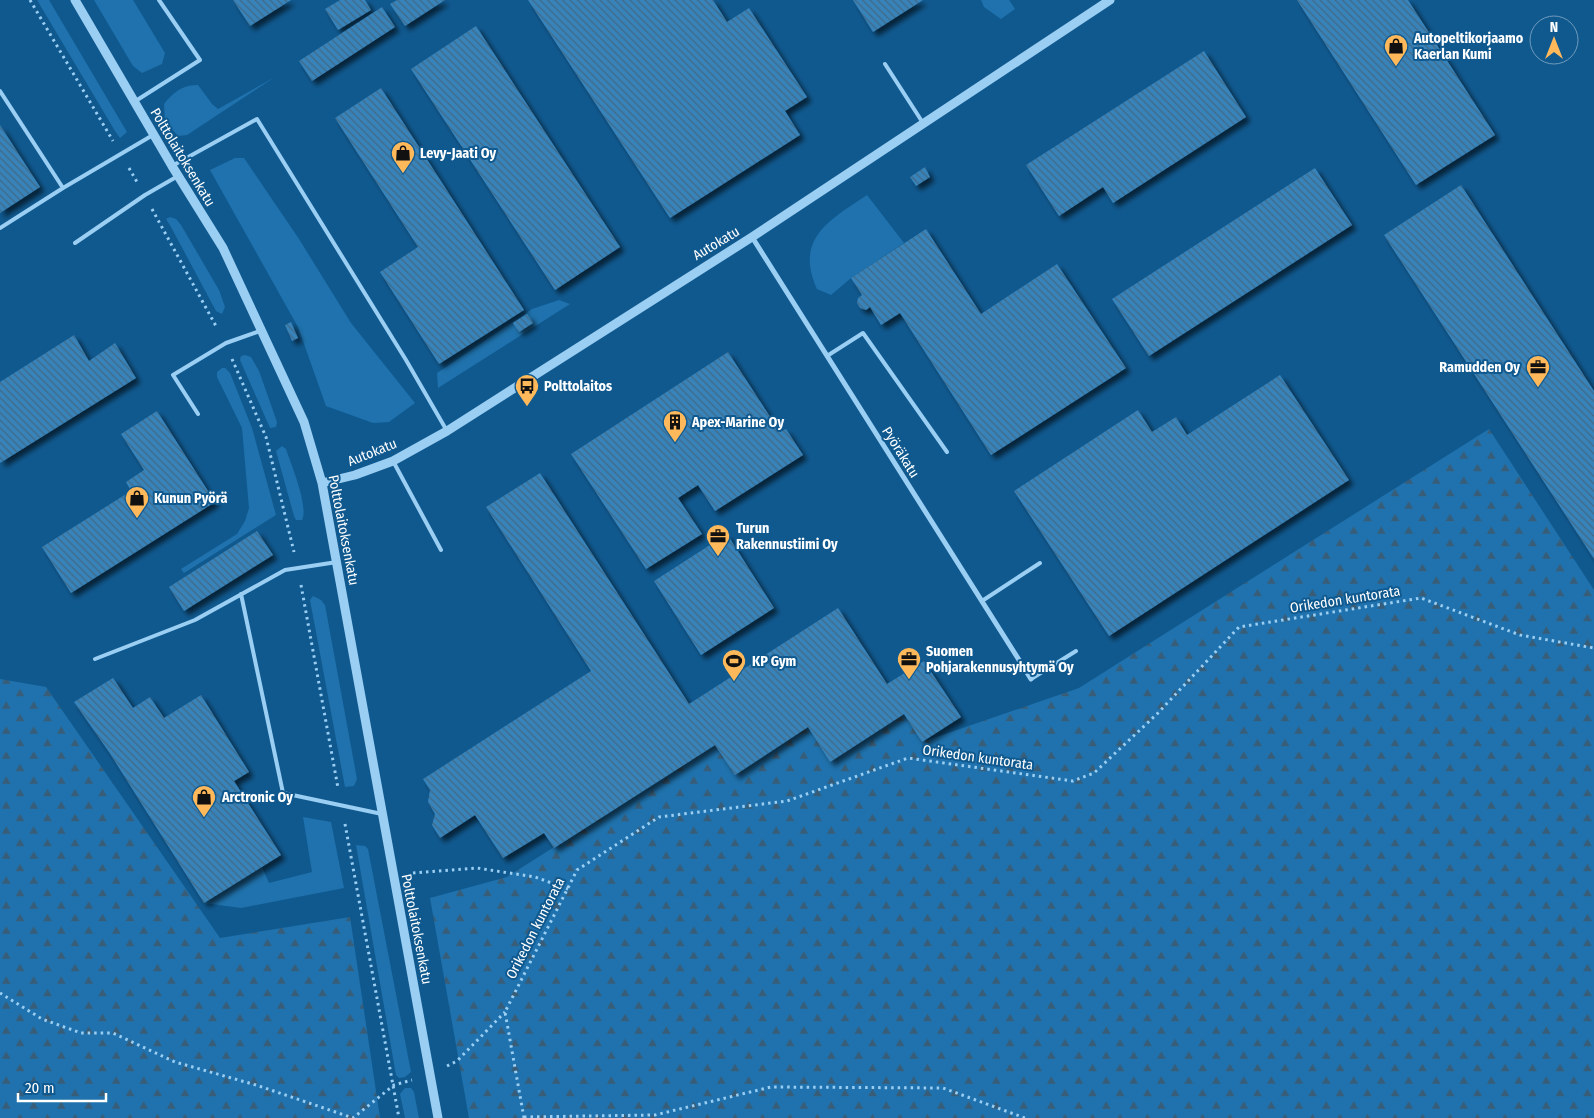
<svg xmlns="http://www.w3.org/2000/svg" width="1594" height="1118" font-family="'Fira Sans Condensed',sans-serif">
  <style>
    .green { fill: #1f72ad }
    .forest { fill: url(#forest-firs) }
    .building { fill: url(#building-back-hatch); filter: url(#shadow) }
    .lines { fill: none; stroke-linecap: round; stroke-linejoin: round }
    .path { stroke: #9acef3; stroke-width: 3; stroke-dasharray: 2.5 4; stroke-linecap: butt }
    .service { stroke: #9acef3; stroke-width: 4 }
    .minor { stroke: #9acef3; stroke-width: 5 }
    .tertiary { stroke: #9acef3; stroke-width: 9 }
    .labels { text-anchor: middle; stroke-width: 4; stroke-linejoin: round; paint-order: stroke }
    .poi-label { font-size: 14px; font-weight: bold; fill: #fff; stroke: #10598f; text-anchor: start }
    .street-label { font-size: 14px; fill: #fff; stroke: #10598f }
  </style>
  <defs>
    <pattern id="forest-firs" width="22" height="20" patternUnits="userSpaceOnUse" patternTransform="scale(1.25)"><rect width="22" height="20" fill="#1f72ad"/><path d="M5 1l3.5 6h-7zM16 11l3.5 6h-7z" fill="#385d78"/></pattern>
    <pattern id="building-back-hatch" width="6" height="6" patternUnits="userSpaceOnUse" patternTransform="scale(1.25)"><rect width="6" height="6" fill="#3883b9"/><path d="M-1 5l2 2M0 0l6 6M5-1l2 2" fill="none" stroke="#416a88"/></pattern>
    <filter id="shadow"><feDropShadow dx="4.5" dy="4.5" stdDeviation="2.5" flood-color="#0009"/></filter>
  </defs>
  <rect width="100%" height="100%" fill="#10598f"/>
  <!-- green -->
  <path class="green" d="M37,0H49L124,127L127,132L120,138L115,131Z
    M94,0H133L165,53L162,64L142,73L133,66Z
    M981,0H1009L1015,9L1001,19L984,7Z
    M275,77L187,135L178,136L165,121L164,104C172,93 184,84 198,85L212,104L218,109Z
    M235,158H244L299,239L351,323L415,403L389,422L373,423L326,406L298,327L210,170Z
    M867,195L904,243L851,278L831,295L817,289C794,238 830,220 867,195Z
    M170,217L176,219L181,225L219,290L225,307L222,314L216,311L171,227L166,219Z
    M559,300L570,304L438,388L437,373L532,309Z
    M245,355L251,357L259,371L277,422L276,427L270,428L240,360L241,356Z
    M222,368H225L230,373L252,428L276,515L184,573L181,569L237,534L245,521L249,508L242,428L217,377V372Z
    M282,446L286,449C291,464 309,507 302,520H296L294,516L276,451Z
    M313,596L321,600L325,605L357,779L354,786L345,787L310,600Z
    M303,817L331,822L344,888L241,908L204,903L262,867L269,883L312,872Z
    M356,845L365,846L368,849L411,1072L405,1077L399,1078L396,1075Z
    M405,1088H411L414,1092L419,1118H405L400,1094Z"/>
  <!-- forest -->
  <path class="forest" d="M1489,429L1594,590V1118H469L430,898L507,877L715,745L735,775L808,727L830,762L904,714L922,742L1079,688Z
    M0,679L46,687L220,938L350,917L380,1118H0Z"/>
  <!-- building -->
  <path class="building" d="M233,0H291L250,26Z
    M340,0H365L371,10L338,30L325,9Z
    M397,0H445L405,26L390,4Z
    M528,0H713L727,22L749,8L807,97L785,111L800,135L670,218Z
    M853,0H923L873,32Z
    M1297,0H1408L1495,135L1416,185Z
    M382,7L395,27L312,81L299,61Z
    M476,26L620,247L555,290L411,69Z
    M1204,51L1246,117L1113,203L1103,187L1059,216L1026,165Z
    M381,88L524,310L439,364L380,272L418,247L335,118Z
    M0,125L40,187L0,213Z
    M925,167L930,177L916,186L910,177Z
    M1315,168L1352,225L1149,356L1112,299Z
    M1461,185L1594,391V559L1384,235Z
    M926,229L981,314L1057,264L1126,368L991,455L900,313L881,325L870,307L866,310L860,308L857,303L858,298L862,295L851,278Z
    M527,314L533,323L519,332L513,323Z
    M291,322L298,338L292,341L285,325Z
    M74,335L89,361L115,343L136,378L0,463V382Z
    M728,352L780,432L786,429L803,455L715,511L698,485L678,498L702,534L646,569L571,454Z
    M1280,375L1349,480L1109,636L1014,491L1138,410L1152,432L1176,417L1187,435Z
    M157,411L215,502L71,593L42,547L131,491L126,482L144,470L121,434Z
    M540,473L689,704L838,608L887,684L924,661L961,717L922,742L904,714L830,762L808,727L735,775L715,745L554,848L544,833L503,858L475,815L440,838L432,825L435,814L428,802L430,790L423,779L591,671L486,507Z
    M257,531L273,555L184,611L169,587Z
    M727,534L774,608L701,655L654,581Z
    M113,678L133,708L150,697L164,718L201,695L249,772L234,781L281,855L204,903L109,752L74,702Z"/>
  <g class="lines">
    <!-- path -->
    <path class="path" d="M30,0L113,141
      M129,168L137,182
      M152,209L217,328
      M232,359L266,437L294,552
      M301,585L338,788
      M345,824L399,1118
      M413,873L477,868L535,877L568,889
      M0,993L42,1019L81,1033H113L175,1062L256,1085L353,1118L394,1085L412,1080
      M447,1066L457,1061L505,1012
      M524,1117L655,1115L771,1087L943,1088L1025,1118
      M524,1118L505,1012L577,870L659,817L787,801L908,758L1073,781L1094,773L1157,714L1239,627L1421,598L1520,635L1594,648"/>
    <!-- service -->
    <path class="service" d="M885,64L923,123
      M0,91L63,188L153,135
      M134,102L200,60L159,0
      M172,166L257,119L406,360L447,431
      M0,228L63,188
      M75,243L145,195L178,176
      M827,356L863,333L947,452
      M198,414L173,375L226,343L260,331
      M393,461L441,550
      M241,594L283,793L382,814
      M982,601L1040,563
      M95,659L195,620L285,570L337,562
      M1031,679L1076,651"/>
    <!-- minor -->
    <path class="minor" d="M752,237L1031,679"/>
    <!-- tertiary -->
    <path class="tertiary" d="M75,0L172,166L223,248L304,422L322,483L438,1118
      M322,483L355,475L393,461L447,431L752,237L1110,0"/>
  </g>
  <!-- icons -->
  <defs>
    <g id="shop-pin" transform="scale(1.25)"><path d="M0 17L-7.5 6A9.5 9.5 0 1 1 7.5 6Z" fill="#ffb95b" stroke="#10598f"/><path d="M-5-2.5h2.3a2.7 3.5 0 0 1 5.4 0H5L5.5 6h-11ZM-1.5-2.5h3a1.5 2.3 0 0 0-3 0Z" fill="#111"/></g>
    <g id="office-pin" transform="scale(1.25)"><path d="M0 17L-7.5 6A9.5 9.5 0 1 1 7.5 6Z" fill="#ffb95b" stroke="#10598f"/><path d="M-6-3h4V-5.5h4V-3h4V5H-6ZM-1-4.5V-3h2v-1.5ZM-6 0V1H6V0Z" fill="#111"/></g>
    <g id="bus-pin" transform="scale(1.25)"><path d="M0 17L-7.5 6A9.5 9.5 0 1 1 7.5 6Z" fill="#ffb95b" stroke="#10598f"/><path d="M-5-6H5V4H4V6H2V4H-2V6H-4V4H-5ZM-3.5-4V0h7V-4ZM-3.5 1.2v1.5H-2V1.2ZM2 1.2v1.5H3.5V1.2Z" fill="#111"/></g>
    <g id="building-pin" transform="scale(1.25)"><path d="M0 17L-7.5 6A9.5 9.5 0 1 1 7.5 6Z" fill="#ffb95b" stroke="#10598f"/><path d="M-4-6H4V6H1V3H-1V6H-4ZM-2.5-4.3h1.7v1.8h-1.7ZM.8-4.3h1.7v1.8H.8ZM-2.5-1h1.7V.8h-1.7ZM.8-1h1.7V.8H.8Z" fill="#111"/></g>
    <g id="stadium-pin" transform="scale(1.25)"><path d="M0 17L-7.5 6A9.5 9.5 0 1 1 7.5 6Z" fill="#ffb95b" stroke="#10598f"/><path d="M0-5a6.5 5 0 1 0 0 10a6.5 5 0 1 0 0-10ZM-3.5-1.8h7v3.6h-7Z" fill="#111"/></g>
  </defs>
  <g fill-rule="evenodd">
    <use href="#shop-pin" x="1396" y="46"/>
    <use href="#shop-pin" x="403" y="153"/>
    <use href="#office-pin" x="1538" y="367"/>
    <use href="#bus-pin" x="527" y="386"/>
    <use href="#building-pin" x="675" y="422"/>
    <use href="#shop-pin" x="137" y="498"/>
    <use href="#office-pin" x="718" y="536"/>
    <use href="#office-pin" x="909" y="659"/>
    <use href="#stadium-pin" x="734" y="661"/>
    <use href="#shop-pin" x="204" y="797"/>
  </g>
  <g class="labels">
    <!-- poi labels -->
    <g class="poi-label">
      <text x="1414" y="43">Autopeltikorjaamo<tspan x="1414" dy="16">Kaerlan Kumi</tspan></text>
      <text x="420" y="158">Levy-Jaati Oy</text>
      <text x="1520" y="372" text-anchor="end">Ramudden Oy</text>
      <text x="544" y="391">Polttolaitos</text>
      <text x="692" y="427">Apex-Marine Oy</text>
      <text x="154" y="503">Kunun Pyörä</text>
      <text x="736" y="533">Turun<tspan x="736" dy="16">Rakennustiimi Oy</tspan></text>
      <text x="926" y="656">Suomen<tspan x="926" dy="16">Pohjarakennusyhtymä Oy</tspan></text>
      <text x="752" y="666">KP Gym</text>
      <text x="222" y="802">Arctronic Oy</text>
    </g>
    <!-- street labels -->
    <g class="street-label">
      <text transform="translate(183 157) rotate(59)" y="5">Polttolaitoksenkatu</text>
      <text transform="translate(716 243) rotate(-31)" y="5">Autokatu</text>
      <text transform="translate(372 452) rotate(-22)" y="5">Autokatu</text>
      <text transform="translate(901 452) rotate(58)" y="5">Pyöräkatu</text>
      <text transform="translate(344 530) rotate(79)" y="5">Polttolaitoksenkatu</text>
      <text transform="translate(1345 599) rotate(-9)" y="5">Orikedon kuntorata</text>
      <text transform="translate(978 757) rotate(8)" y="5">Orikedon kuntorata</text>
      <text transform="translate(535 928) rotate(-63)" y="5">Orikedon kuntorata</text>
      <text transform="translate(417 929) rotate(79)" y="5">Polttolaitoksenkatu</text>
    </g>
  </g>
  <!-- north arrow -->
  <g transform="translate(1554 40)"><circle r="24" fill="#10598f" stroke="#709bbc"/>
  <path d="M0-4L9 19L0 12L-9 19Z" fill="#ffb95b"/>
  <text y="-8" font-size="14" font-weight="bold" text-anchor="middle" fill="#ffffff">N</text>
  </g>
  <!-- scale -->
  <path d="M18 1093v8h88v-8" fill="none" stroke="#ffffff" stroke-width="2.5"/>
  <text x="25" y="1093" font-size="15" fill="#ffffff" stroke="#10598f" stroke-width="4" paint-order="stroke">20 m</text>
</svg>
